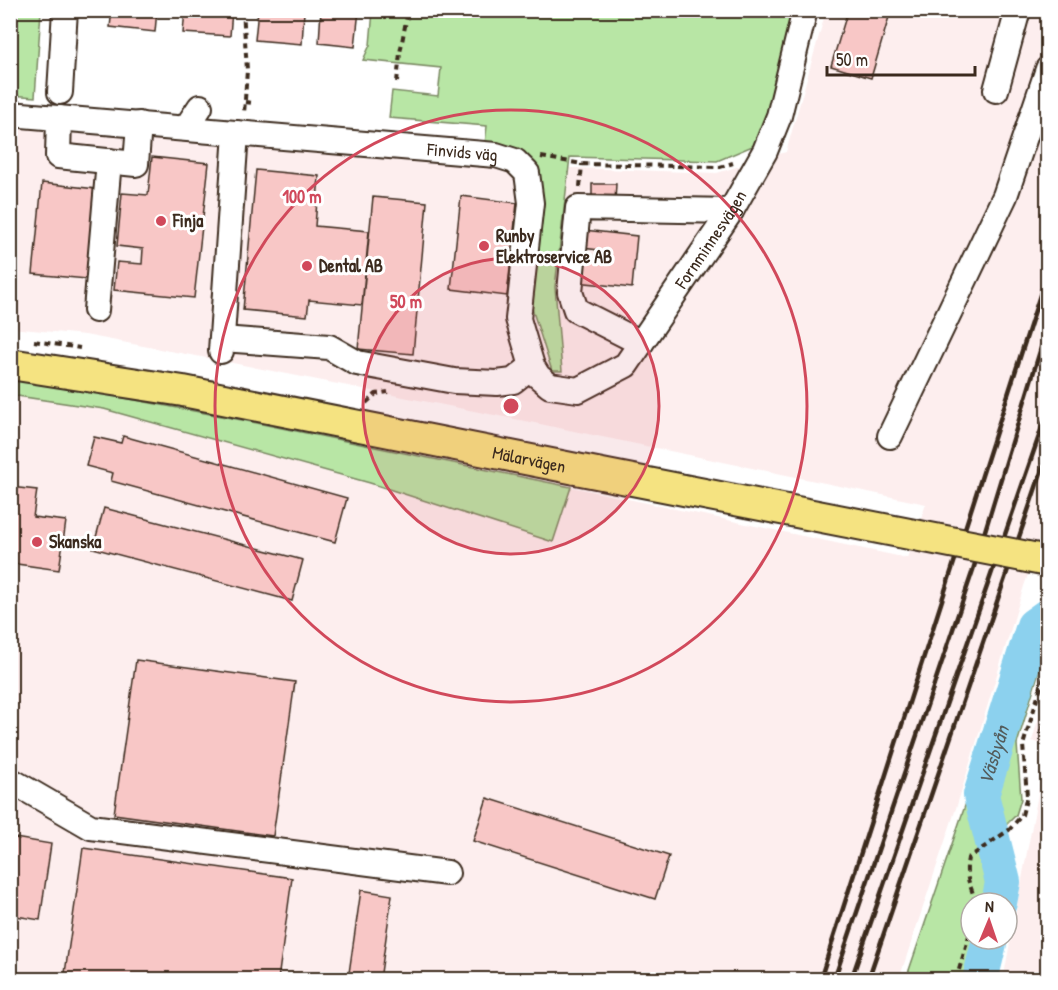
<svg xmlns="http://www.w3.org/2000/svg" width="1058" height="990" font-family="'Patrick Hand',sans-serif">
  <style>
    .built { fill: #fdeeee }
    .green { fill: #b8e6a5; stroke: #7a8862; stroke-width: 1.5 }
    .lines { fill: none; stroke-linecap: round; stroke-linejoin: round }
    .river { stroke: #8cd1ee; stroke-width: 36 }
    .building { fill: #f8c7c6; stroke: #3b2a1e; stroke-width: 1.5 }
    .minor-casing { stroke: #3b2a1e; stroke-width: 28 }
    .major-casing { stroke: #3b2a1e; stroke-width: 34 }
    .path { stroke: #3b2a1e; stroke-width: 4; stroke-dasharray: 6 4.5; stroke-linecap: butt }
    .minor { stroke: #fff; stroke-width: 24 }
    .major { stroke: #f5e381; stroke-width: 30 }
    .rail { stroke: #3b2a1e; stroke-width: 4.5 }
    .major-bridge-casing { stroke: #3b2a1e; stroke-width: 34; stroke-linecap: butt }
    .major-bridge { stroke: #f5e381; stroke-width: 30 }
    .ring { fill: none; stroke: #d1495b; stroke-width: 3 }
    .poi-dot { fill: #d1495b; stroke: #fff; stroke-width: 2 }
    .labels { text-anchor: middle; stroke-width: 6; stroke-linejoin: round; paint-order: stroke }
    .street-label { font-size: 18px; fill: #3b2a1e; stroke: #fff }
    .poi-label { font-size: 18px; font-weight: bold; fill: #3b2a1e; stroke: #fff; text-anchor: start }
    .water-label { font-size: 20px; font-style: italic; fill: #535c5c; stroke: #fff }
    .centre { fill: #d1495b; stroke: #fff; stroke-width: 3 }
    .ring-label { font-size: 18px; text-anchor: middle; font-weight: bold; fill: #d1495b; stroke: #fff; stroke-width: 6; stroke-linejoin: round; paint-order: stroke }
  </style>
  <rect width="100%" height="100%" fill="#fff"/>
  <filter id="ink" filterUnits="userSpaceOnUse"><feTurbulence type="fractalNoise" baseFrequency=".0167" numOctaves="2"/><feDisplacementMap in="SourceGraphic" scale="12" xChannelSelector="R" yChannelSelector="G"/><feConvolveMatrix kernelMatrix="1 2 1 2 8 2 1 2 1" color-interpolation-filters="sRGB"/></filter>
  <g filter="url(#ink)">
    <!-- built -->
    <path class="built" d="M826,11H1047V523L1024,586L958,802L899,979H11L10,395L104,409L370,483L553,542L571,487L907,558L926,504L540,424L212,359L85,335L11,328V123L460,164L717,173L786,152Z
      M1047,688V979L1003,980L1047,746L1032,741Z"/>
    <!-- green -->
    <path class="green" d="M10,11H41L35,97L11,95Z
      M373,11H793L764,125L755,145L717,161L570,157L555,287L562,371H552L528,296L540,186L485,144L487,126L389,118L392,91L438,96L441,68L363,60L370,45Z
      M10,379L44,383L242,420L571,487L553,542L370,483L104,409L11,395Z
      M1047,626V645L1017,744L1021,799L1016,815L1003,828L988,794L1039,639Z
      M967,800L984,869L988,901L987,903H971V939H979L970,979H906Z"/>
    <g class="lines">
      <!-- river -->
      <g class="river">
        <path id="s1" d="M999,903L1003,882L981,795L1034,626L1048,616"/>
        <path d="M980,980L990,939"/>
      </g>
    </g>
    <!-- building -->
    <path class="building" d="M112,10H157L155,32L110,27Z
      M185,10H232L230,36L183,33Z
      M258,10L304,12L302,44L255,40Z
      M321,10H359L355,47L319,43Z
      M848,10H891L871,78L831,66Z
      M152,157L209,163L194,298L114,290L117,262L142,264L143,249L117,246L122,193L148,195Z
      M256,170L319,176L315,226L369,231L362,305L309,300L307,316L243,310Z
      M42,183L96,189L87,279L33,274Z
      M592,184H616L615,201H592Z
      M461,196L517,203L507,296L451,289Z
      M373,197L427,202L413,354L358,349Z
      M584,230L637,236L632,288L577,282L580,257L598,259L599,250L582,248Z
      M123,436L347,498L335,542L111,481L113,473L86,466L94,437L121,443Z
      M10,487L37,490L33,517L66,521L59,570L10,563Z
      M104,508L303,560L292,601L93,548Z
      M136,660L295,682L273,836L114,814Z
      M1048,707V735L1040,733Z
      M487,798L669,856L655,899L473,841Z
      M15,838L51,844L40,920L10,915V867Z
      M83,848L292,878L278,980H64Z
      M361,890L392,895L380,980H348Z"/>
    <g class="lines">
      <!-- minor casing -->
      <g class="minor-casing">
        <g id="minor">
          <path d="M996,90L1018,10"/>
          <path d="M60,92L65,10"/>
          <path id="s2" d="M10,114L496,155L515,161L527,173L531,203L518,319L532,366L538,376L550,386L578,390L626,365L731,211L765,151L779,116L805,10"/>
          <path d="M59,118L58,156L136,164L139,124"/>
          <path d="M186,128L200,107"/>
          <path d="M96,310L109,161"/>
          <path d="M222,339L329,347L357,363L454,381L497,383L513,381L532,366"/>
          <path d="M641,343L576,310L570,292L578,208L731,211"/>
          <path d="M221,351L236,133"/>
          <path d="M890,436L1005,196L1048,69"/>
          <path d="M10,780L91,827L447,873"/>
        </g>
      </g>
      <!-- major casing -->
      <g class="major-casing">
        <g id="major">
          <path id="s3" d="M10,364L183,391L576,469"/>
        </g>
      </g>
      <!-- path -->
      <path class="path" d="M243,10L247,70L244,114
        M397,82L400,53L408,10
        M245,102L254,103
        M541,157L582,164L720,167L733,163
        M580,187L582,164
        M34,341L80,348
        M366,403L376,394L388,392
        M975,903C972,884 964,881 968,858L1009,830L1022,815L1027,796L1023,745L1048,664
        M956,980L971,929"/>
      <!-- minor -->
      <use href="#minor" class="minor"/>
      <!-- major -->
      <use href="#major" class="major"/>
      <!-- rail -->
      <path class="rail" d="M820,980L1048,270
        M834,980L973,570L1048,325
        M851,980L1048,410
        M868,980L1048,452"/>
      <!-- major-bridge casing -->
      <g class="major-bridge-casing">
        <path id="major-bridge" d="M576,469L1048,561"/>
      </g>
      <!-- major-bridge -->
      <use href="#major-bridge" class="major-bridge"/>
    </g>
  </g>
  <!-- distance rings -->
  <circle cx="511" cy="406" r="148" fill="#d1495b" fill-opacity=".12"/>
  <g class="ring">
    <circle cx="511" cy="406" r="148"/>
    <circle cx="511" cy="406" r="296"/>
  </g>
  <!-- markers -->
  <g class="poi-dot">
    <circle cx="161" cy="221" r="6"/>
    <circle cx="484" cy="246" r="6"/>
    <circle cx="307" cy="266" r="6"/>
    <circle cx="37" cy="542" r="6"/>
  </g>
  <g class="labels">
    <!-- street labels -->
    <g class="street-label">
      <text dy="6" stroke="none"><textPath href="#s2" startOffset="454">Finvids väg</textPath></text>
      <text dy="6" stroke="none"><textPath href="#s2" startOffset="982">Fornminnesvägen</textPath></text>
      <text dy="6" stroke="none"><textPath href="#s3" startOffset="528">Mälarvägen</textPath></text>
    </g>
    <!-- poi labels -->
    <g class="poi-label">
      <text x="173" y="227">Finja</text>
      <text x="496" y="242">Runby<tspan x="496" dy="21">Elektroservice AB</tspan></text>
      <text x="319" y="272">Dental AB</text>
      <text x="49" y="548">Skanska</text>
    </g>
    <!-- water labels -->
    <g class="water-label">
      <text dy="7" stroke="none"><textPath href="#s1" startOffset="153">Väsbyån</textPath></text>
    </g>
  </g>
  <circle cx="511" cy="406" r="9" class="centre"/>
  <g class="ring-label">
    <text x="302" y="203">100 m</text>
    <text x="406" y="308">50 m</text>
  </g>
  <!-- margin -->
  <rect width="1058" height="990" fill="none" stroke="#fff" stroke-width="36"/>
  <rect x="18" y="18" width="1022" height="954" fill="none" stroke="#3b2a1e" stroke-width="2" filter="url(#ink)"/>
  <!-- north arrow -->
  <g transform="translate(989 921) rotate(2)"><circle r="28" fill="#ffffff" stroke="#b1aaa5" stroke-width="1.5"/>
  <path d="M0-4.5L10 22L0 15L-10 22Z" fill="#d1495b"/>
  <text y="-9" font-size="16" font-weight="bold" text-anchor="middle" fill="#3b2a1e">N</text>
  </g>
  <!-- scale -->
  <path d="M827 66v9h148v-9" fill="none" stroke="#3b2a1e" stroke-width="3"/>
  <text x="836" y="66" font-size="18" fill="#3b2a1e" stroke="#ffffff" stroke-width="4.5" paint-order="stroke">50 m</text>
</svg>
